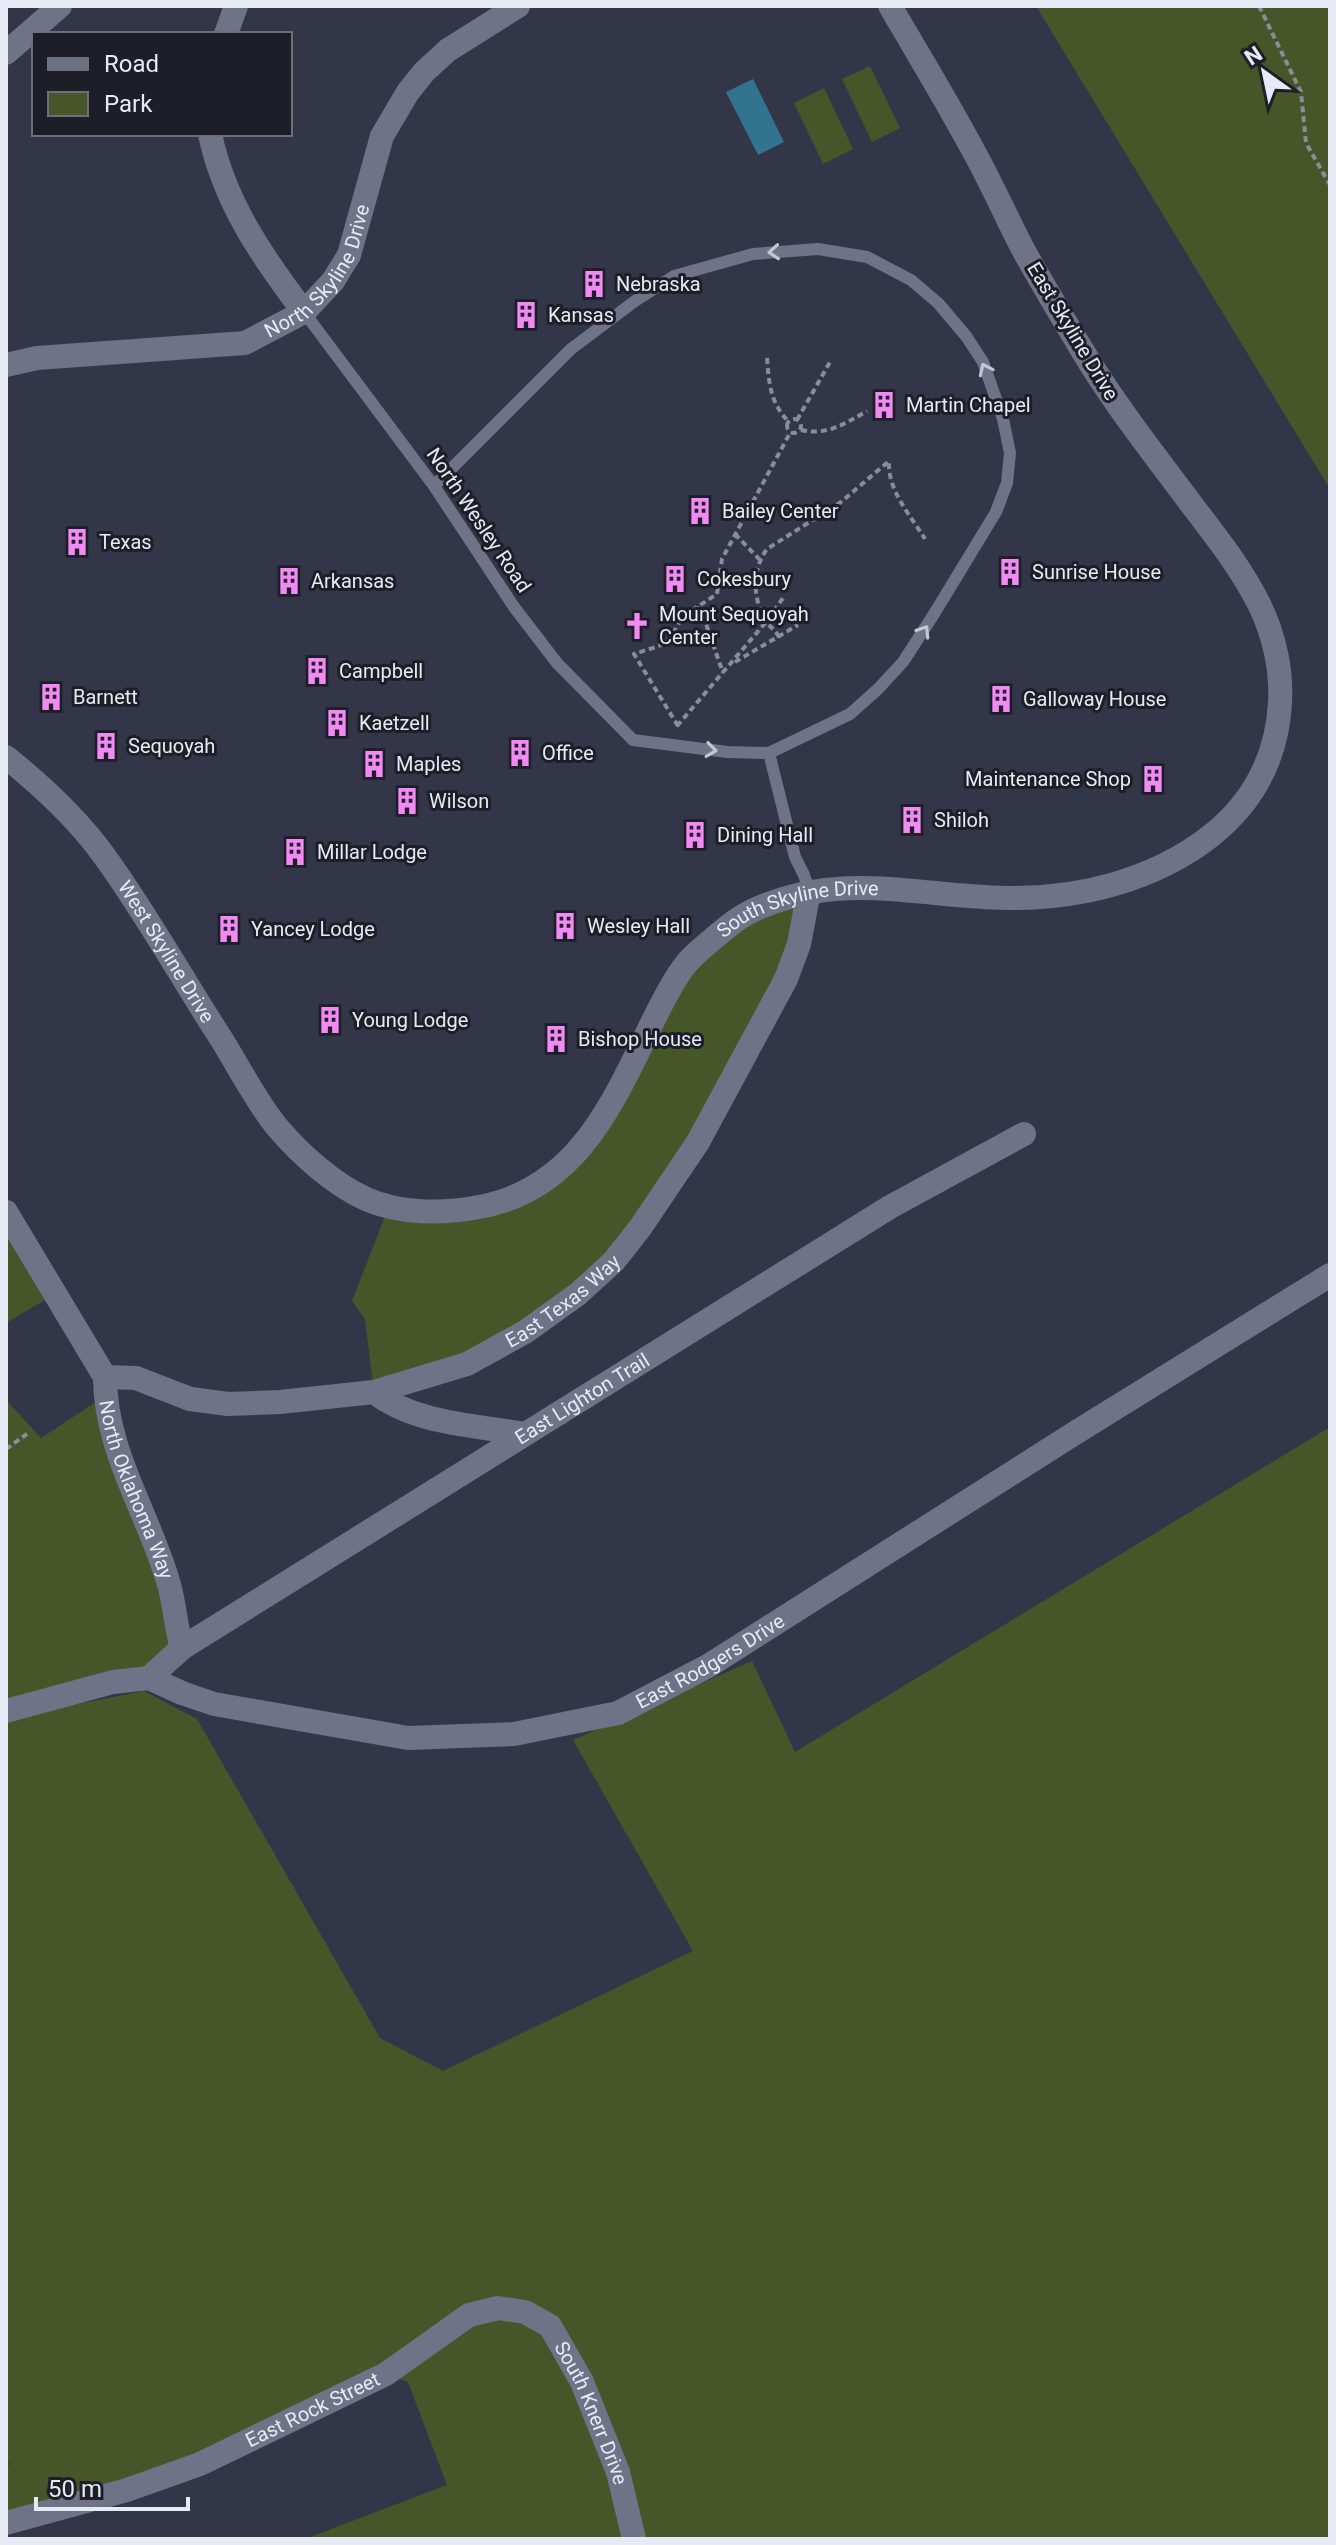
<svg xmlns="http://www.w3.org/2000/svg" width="1336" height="2545" font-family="Roboto,sans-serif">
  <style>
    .green { fill: #475628 }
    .water { fill: #327490 }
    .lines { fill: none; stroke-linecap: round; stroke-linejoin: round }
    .path { stroke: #898c9b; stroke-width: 4; stroke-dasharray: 6 4; stroke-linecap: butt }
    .service { stroke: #6f7387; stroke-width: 12 }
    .minor { stroke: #6f7387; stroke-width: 24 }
    .oneway { stroke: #c3c6d4 }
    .labels { text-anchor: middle; stroke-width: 6; stroke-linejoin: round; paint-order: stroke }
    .street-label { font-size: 20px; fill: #e7eaf5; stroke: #1d1e27 }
    .poi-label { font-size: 20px; fill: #e7eaf5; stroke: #1d1e27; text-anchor: start }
  </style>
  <rect width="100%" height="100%" fill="#333648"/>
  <!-- green -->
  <path class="green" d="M1036,6H1330V489Z
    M870,66L900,128L872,142L842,79Z
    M824,88L853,149L823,164L794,103Z
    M809,891L797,949L640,1228L525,1332L374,1392L365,1319L352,1301L389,1206L454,1212L564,1166L687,962Z
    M6,1212L55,1294L6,1323Z
    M105,1396L182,1648L149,1678L6,1711V1400L41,1438Z
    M1330,1427V2539H305L447,2485L408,2382L386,2374L200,2464L6,2523V2467L14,2461L6,2465V1718L144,1691L197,1719L380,2038L443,2071L693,1951L573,1740L752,1661L795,1752Z"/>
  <!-- water -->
  <path class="water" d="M753,79L784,142L758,155L726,92Z"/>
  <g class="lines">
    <!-- path -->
    <path class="path" d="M1259,6L1301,92L1306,143L1330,185
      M767,358C769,383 770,403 789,422
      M787 426a7 7 0 1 1 14 0a7 7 0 1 1-14 0Z
      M797,420L830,362
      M801,430C827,436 844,424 867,411
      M735,534L760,560
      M697,607L706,624L723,673
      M779,637C775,629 767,625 763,617C753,594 752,570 767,549L841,502L889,461C887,490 911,516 925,539
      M735,662L798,625
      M677,726L766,622L783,598
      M678,726L634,654L659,646L670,638L681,620L688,613L717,594L722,559L790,433
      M6,1449L27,1434"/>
    <!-- service -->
    <path class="service" d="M304,312L434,486L514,607L557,663L633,740L727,752L769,753L850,714L878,689L903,662L934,614L996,512L1007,483L1010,453L1003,419L983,362L966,336L938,303L911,280L867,257L818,249L753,254L674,276L635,301L571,349L434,486
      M769,753L795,857L804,875L809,891"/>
    <!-- minor -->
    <g class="minor">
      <path d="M226,34L236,6"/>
      <path d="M6,53L60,6"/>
      <path d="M210,134C224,202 263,258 304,312"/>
      <path id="s1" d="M6,365L37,358L245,343L304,312L333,281L349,255L382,136L408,92L424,72L448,50L518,6"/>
      <path id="s2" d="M6,757C42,786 78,819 105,857C147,915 183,980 222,1040C240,1069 256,1101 277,1127C300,1154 333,1184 366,1199C400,1214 443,1214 479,1207C579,1189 614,1100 654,1019C663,1001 673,980 686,964C694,954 705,946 714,938C727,927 740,916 756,909C845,870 918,897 1008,898C1080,899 1155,880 1212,835C1254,801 1277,757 1280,703C1282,670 1274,634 1259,604C1242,570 1218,539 1195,509C1159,461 1122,414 1090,363C1068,327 1046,290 1025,253C1007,219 992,184 973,150C947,101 918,54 890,6"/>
      <path id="s3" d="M6,1212L105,1377C105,1453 151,1517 170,1588C175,1608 176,1628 182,1648"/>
      <path id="s4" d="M105,1377L136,1378L190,1399L228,1404L280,1402L374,1392L467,1364L525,1332L578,1294L614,1261L640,1228L698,1142L786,979L799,944L809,891"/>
      <path d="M374,1392C415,1424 474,1425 524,1434"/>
      <path id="s5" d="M149,1678L182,1648L890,1207L1024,1134"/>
      <path id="s6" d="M6,1711L113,1682L149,1678L182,1693L214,1704L408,1738L514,1734L618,1713L708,1666L1075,1433L1330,1275"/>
      <path id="s7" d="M6,2523L127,2490L200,2464L386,2374L469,2315L498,2308L525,2312L550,2326L582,2382L618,2472L634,2539"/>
    </g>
  </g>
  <!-- one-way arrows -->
  <defs><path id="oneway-chevron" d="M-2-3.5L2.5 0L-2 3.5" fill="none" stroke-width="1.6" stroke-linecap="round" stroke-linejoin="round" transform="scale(2)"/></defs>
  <g class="oneway">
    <use href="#oneway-chevron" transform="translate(774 252) rotate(176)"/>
    <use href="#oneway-chevron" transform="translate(985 369) rotate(-115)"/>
    <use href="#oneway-chevron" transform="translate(924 631) rotate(-57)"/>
    <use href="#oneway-chevron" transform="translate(711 750) rotate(7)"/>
  </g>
  <!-- icons -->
  <defs>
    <g id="building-bare" transform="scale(2.16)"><path d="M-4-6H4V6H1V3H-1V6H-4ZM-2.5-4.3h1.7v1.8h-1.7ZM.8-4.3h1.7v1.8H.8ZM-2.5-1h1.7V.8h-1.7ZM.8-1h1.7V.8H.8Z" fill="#f28af3" stroke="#1d1e27" stroke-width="2.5" paint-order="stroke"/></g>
    <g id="church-bare" transform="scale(2.16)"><path d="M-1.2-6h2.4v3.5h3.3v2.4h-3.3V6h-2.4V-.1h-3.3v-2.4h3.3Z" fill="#f28af3" stroke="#1d1e27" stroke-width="2.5" paint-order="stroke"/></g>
  </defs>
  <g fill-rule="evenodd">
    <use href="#building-bare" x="594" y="284"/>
    <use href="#building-bare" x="526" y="315"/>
    <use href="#building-bare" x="884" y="405"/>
    <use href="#building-bare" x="700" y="511"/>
    <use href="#building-bare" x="77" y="542"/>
    <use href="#building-bare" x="1010" y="572"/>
    <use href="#building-bare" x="675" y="579"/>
    <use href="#building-bare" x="289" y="581"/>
    <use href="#church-bare" x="637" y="626"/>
    <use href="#building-bare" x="317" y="671"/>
    <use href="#building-bare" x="51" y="697"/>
    <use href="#building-bare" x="1001" y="699"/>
    <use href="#building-bare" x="337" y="723"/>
    <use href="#building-bare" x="106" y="746"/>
    <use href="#building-bare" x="520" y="753"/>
    <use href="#building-bare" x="374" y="764"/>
    <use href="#building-bare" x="1153" y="779"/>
    <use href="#building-bare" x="407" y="801"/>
    <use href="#building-bare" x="912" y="820"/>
    <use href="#building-bare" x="695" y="835"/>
    <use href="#building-bare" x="295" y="852"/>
    <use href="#building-bare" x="565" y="926"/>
    <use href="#building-bare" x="229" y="929"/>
    <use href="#building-bare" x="330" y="1020"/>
    <use href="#building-bare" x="556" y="1039"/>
  </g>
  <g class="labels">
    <!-- street labels -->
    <g class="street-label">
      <text dy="7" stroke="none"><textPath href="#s1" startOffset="348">North Skyline Drive</textPath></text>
      <text transform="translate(1073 331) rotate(59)" y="7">East Skyline Drive</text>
      <text transform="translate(479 520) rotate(56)" y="7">North Wesley Road</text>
      <text dy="7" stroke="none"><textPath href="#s2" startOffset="1154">South Skyline Drive</textPath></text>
      <text dy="7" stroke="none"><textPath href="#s2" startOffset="254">West Skyline Drive</textPath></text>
      <text dy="7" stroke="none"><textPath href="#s4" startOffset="486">East Texas Way</textPath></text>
      <text dy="7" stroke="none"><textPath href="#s5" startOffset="516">East Lighton Trail</textPath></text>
      <text dy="7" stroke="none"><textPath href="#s3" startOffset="310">North Oklahoma Way</textPath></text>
      <text dy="7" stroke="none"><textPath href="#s6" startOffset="732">East Rodgers Drive</textPath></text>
      <text dy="7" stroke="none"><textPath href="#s7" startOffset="328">East Rock Street</textPath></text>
      <text dy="7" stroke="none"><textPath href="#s7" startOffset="694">South Knerr Drive</textPath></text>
    </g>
    <!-- poi labels -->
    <g class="poi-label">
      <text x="616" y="291">Nebraska</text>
      <text x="548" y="322">Kansas</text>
      <text x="906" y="412">Martin Chapel</text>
      <text x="722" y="518">Bailey Center</text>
      <text x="99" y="549">Texas</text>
      <text x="1032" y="579">Sunrise House</text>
      <text x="697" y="586">Cokesbury</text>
      <text x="311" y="588">Arkansas</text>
      <text x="659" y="621">Mount Sequoyah<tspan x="659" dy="23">Center</tspan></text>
      <text x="339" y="678">Campbell</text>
      <text x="73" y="704">Barnett</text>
      <text x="1023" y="706">Galloway House</text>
      <text x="359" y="730">Kaetzell</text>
      <text x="128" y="753">Sequoyah</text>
      <text x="542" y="760">Office</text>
      <text x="396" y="771">Maples</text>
      <text x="1131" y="786" text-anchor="end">Maintenance Shop</text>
      <text x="429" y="808">Wilson</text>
      <text x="934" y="827">Shiloh</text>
      <text x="717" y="842">Dining Hall</text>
      <text x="317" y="859">Millar Lodge</text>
      <text x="587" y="933">Wesley Hall</text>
      <text x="251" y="936">Yancey Lodge</text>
      <text x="352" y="1027">Young Lodge</text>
      <text x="578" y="1046">Bishop House</text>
    </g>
  </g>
  <!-- border -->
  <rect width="1336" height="2545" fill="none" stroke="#e7eaf5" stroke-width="16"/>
  <!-- legend -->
  <rect x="32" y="32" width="260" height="104" fill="#1d1e27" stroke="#6e7079" stroke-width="2"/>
  <rect x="48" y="58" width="40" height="12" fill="#6f7387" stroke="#6e7079" stroke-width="2"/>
  <text x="104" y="72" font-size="24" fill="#e7eaf5">Road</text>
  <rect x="48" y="92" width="40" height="24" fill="#475628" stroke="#6e7079" stroke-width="2"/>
  <text x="104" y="112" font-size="24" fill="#e7eaf5">Park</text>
  <!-- north arrow -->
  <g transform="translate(1264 72) rotate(327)" stroke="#1d1e27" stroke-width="6" paint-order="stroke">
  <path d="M0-6L14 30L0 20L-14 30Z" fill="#e7eaf5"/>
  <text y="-12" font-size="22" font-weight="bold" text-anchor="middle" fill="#e7eaf5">N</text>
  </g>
  <!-- scale -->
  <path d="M36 2497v12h152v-12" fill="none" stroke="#e7eaf5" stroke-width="4"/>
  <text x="48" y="2497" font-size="24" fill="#e7eaf5" stroke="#1d1e27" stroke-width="6" paint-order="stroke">50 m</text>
</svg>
